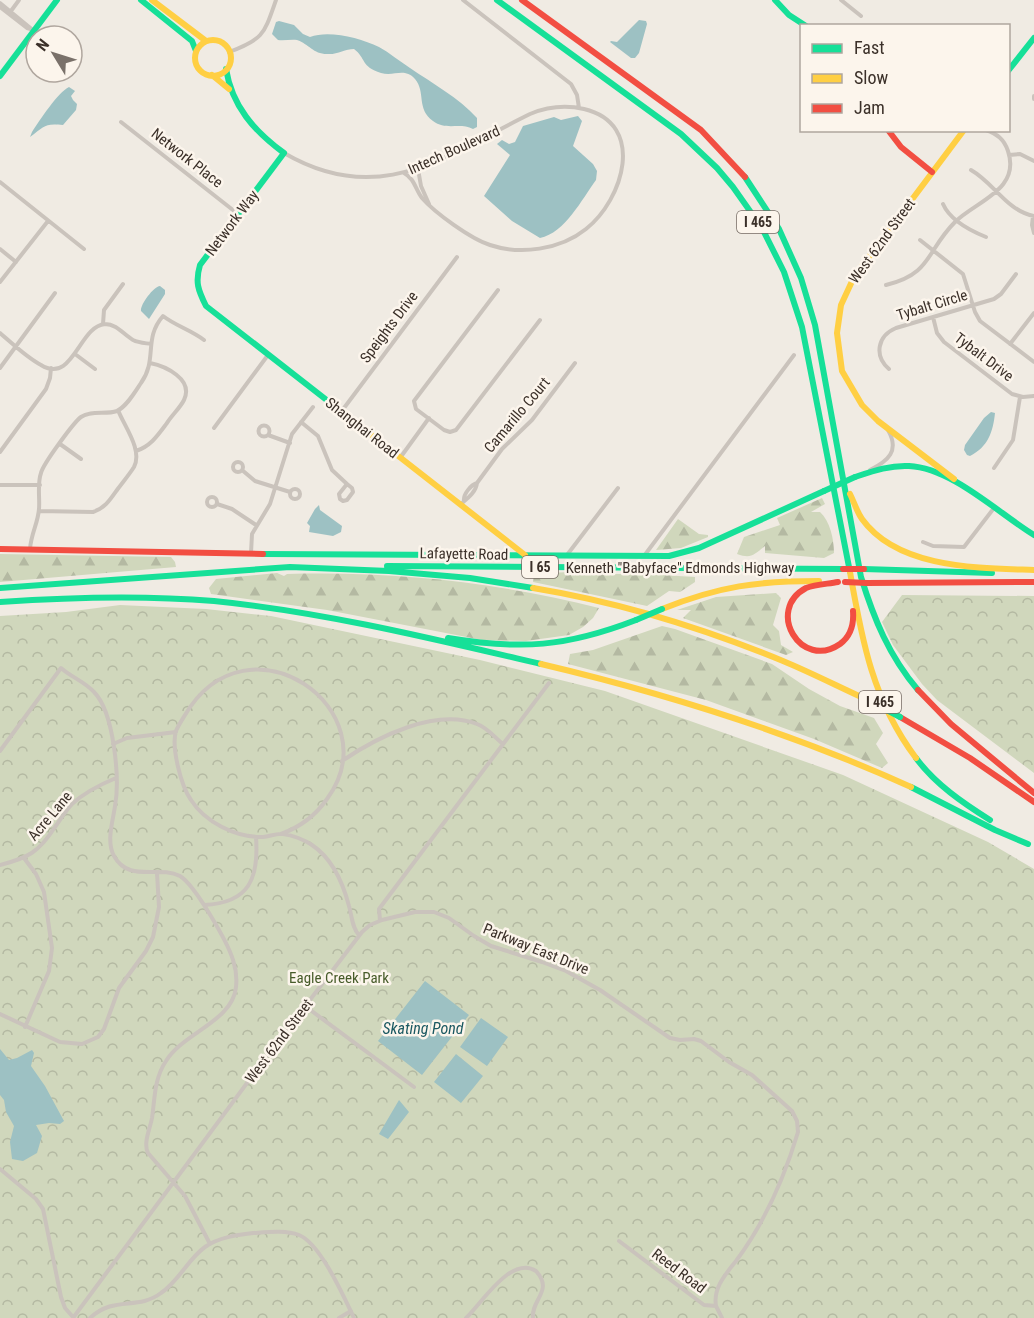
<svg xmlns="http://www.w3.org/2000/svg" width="1034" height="1318" font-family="'Roboto Condensed',sans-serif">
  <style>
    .forest { fill: url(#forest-firs) }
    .park { fill: url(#park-crowns) }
    .water { fill: #9dc1c3 }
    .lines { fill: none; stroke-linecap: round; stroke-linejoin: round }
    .street { stroke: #cac3bc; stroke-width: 4 }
    .fast { stroke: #16e098; stroke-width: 6 }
    .slow { stroke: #ffcf43; stroke-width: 6 }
    .jam { stroke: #f24e42; stroke-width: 6 }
    .fast-bridge { stroke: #16e098; stroke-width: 6 }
    .jam-bridge { stroke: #f24e42; stroke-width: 6 }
    .labels { text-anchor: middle; stroke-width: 5; stroke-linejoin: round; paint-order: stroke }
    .shield { fill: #fcf5ec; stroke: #756b64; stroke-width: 1.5 }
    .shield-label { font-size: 14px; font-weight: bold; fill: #3b3029 }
    .street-label { font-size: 15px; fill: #3b3029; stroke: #fcf5ec }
    .park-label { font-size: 15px; fill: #475c2a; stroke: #fcf5ec }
    .water-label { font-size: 16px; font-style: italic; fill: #1a5861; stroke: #fcf5ec }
  </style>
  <defs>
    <pattern id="forest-firs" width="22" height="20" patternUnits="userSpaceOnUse" patternTransform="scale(1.5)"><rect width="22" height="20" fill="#d0d7bc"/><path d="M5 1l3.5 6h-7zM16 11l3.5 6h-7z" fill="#b4b9a2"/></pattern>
    <pattern id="park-crowns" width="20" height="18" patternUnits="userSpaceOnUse" patternTransform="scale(1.5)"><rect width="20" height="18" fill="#d0d7bc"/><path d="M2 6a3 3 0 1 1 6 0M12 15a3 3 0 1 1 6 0" fill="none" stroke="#b4b9a2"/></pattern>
  </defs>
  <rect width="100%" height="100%" fill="#f0ebe3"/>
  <!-- forest -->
  <path class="forest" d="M822,498L825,504L811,512H820C830,521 834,539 834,553L824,558L765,553V546C754,555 751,559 737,554L744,537L780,525L777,518Z
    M678,519L699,534L708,535V537L681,548L656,550Z
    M0,554L171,557L175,562L176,567L0,582Z
    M568,572L578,574H644L695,577V582L680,592L669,591L647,606L533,582L534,574Z
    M277,573L284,576L287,574C393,571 496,582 599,608L593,618L583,627L569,635L526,641L482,640L327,610L211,594L209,588L216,579Z
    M776,593L781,598L773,625L779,631L781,645L793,652L786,655L683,618L691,610H677L716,597Z
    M662,626L675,629L772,664L809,689L840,706L874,718L883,733L876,744L888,763L882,768L814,739L706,700L568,664L570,654L593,650Z"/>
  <!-- park -->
  <path class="park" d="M902,595L1034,596V773L937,700L922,684L893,645L882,622Z
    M120,605L206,609L271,616L480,660L605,691L843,775L988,842L1034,869V1318H0V616L66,612Z"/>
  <!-- water -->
  <path class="water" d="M639,20L646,21L647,24L639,53L635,58H631L610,42L611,41L617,42Z
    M279,21L294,25L303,34L310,37C329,30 360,38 379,47C390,53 399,61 410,68C432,83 459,98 477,118V127L473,129C460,122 446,131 433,121C416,109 426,92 415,79C404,67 394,77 381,73C361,67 366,58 354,49C345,49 337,55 327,54C313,54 309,44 297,40C291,39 284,41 278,40L272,34L276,22Z
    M69,87L75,91L71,96L73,100L77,104L76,110L63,125C44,123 45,126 30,137L32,132C40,120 58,92 69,87Z
    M578,116L582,121L573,146L593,164L597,171L596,180C582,199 565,233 540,238L512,221L484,196L510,155L497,144L502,140L509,144L515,142L523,126L554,117L561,120Z
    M160,286L165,290V294L149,319L141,311C140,305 153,287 160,286Z
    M991,412L995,413C993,432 988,447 970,456L967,455L964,450L965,445L984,418Z
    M319,505L320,510L342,526L341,532L333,536L309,532L310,526L307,523L315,509Z
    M425,981L469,1015L422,1075L378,1041Z
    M481,1018L508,1037L487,1066L460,1047Z
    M0,1049L9,1060L17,1058L32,1050L34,1053L31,1066L45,1086L64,1121L60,1124L49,1123L36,1125L42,1136L37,1153L23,1161L12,1159L10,1142L14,1126L6,1112L4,1100L0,1095Z
    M456,1054L483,1076L461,1103L434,1082Z
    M399,1100L409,1112L388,1139L379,1134Z"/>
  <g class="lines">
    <!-- street -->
    <path class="street" d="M463,0L571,84L577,95L579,108
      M841,0L861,16
      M0,3L34,31
      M0,7L27,28L34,30
      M11,11L19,0
      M229,52C264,39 264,34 276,0
      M1034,96V99
      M121,122L238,214
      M284,153C380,209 444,156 530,114C547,107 566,105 584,109C647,124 623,200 586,229C560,250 520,255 490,245C471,239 435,213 422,198C415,189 415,179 404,173
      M1009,155L1020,154L1034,161
      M418,169L421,186L429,204
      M971,170C994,183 1007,211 1034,216
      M0,182L84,249
      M943,204C950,220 971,231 986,237
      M1033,216L1032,225L1034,233
      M920,240L963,274L975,312L980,321L1034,362
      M0,249L16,262
      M0,282L48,221
      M886,285C932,274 926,251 955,222C976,201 1021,190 1008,151C1004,139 997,134 986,130
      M498,290L414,401L416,409L444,430L450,432L456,430L540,320
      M933,317L937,333L944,342L1012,394L1023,397L1034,396
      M103,324L104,310L123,284
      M0,333C13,344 26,357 41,365C73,385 79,326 105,324C117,324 124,335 133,340C139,343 145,343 151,344
      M1010,344L1034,313
      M75,354L95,369
      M0,368L55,293
      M889,369C874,356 877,336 896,328L994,299L1001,294L1016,274
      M341,412L457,257
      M301,422L318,436L332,470L347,484
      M258.5 431a5.5 5.5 0 1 1 11 0a5.5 5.5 0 1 1-11 0Z
      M214,428L268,355
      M268,435L290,443
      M60,444L81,459
      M136,451C151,446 158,435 167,423C172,415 180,408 184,400C194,379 165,366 150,363
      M0,452L46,389L50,378L51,368
      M400,458L429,418
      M233 467a5 5 0 1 1 10 0a5 5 0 1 1-10 0Z
      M994,468L1013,440L1020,397
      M242,470L255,481L290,492
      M870,470C888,461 900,451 888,430
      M347,484L352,488L353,492L347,500L343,501L340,499L339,494Z
      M0,485H40
      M290 494a5 5 0 1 1 10 0a5 5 0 1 1-10 0Z
      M207 502a5 5 0 1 1 10 0a5 5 0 1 1-10 0Z
      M464,501C463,494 471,485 477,483L502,449L532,420L575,363
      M462,503C468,498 476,492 477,483
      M217,504L232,509L256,525
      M39,511L93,512C105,508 110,500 117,490C122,483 129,475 134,467C143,450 124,426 118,410
      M923,542L933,546L964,547L994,508
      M30,549C31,534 38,523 39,509C40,498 37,484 41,473C43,464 74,422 81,417C91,410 106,415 117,411C127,406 135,392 141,383C158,359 143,339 163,316C176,326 191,330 204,340
      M251,553L252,534L270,504L292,434L313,407
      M567,555L618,488
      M644,556L794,355
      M113,744L127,738L176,732
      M0,751L61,668C71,677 85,682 94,692C114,712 120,779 115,806C113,821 106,841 114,856C129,883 158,865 180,876C195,885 228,943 233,960C236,969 237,978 236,987C233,1021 183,1033 166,1061C154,1079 155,1098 152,1118C150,1129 143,1143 148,1153L185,1196L210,1244
      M342,761C377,737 435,708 477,724C488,728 494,737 503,744
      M281,834C300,827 316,815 327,799C392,710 248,609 185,715C182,720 178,726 176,731C171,747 181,786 191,800C205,822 235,837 261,837C268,837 276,833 283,834C292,835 305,840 312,845C333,859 343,883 349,906C352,916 352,928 359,935
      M24,858L36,874L44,892L52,948L49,971L25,1027
      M0,865C28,858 39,852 55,827C61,819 65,811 72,804C85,792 99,785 116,778
      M204,905C249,903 259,879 256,837
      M380,920L379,909L549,683
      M305,1006L414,1087
      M0,1014L60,1042L82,1044L98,1037L104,1029L119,988L146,951L153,937L159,907L157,873
      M0,1169L36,1199L43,1209L61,1297L65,1308L73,1317
      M619,1241L704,1305L716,1306L722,1318
      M73,1318L270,1052L362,932L370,925L382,920L415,912H434L449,918L474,936L491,946L542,962L566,971L600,990L670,1038L680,1040L694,1039L701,1041L729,1062L752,1075L792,1111L797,1121L798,1132C784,1179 765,1222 736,1261C725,1275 713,1288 716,1306
      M90,1318C115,1295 137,1311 161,1293C179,1281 188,1259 205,1247C219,1237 237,1235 254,1233C268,1232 286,1230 299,1235C320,1243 344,1297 354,1318
      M339,1318L351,1311
      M466,1318C482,1303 511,1255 536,1271C554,1291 531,1299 533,1318"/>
    <!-- fast -->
    <path class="fast" d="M141,0L192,41L196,51
      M497,0L681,134L717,168L733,187L762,228L784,272L802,327L850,572
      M775,0L789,15L806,26
      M226,69C232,106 254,131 284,153L200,265C195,282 198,290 206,306L351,419
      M1008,71L1034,38
      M0,76L57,0
      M745,177L779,229L801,278L815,325L861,577C874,619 889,656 918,690
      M855,477C873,471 890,465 909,466C952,468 998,513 1034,535
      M263,554L669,556L699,548L824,491
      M387,566L843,569
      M864,569L992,573
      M0,588L290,567L389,571L470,578L533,588
      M0,602C71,597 143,595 214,601C324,612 434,639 541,664
      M448,638C521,650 566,647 636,620
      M916,758C935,784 963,803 990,820
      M911,787L995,830L1028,844"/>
    <!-- slow -->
    <path class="slow" d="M152,0L206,41
      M195 58a18 18 0 1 1 36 0a18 18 0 1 1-36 0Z
      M212,75L229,89
      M351,419L525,555
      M954,479L878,421L862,405L842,371L837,333L841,305L854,277L964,130
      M850,494C854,502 857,512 862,519C898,569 979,568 1034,570
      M850,572C862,641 873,701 916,758
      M533,588C618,602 703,628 783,661C812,673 841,688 870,701
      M662,609C720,586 757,581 819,581
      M541,664C668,694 792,733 911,787"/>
    <!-- jam -->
    <path class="jam" d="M522,0L701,130L745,177
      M888,130L901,147L932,172
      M0,549L263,554
      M838,582C828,584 816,584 806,588C765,610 801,671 840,644C851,636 854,624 853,611
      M867,583L1034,582
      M918,690L951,724L1034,793
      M900,717L970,758L1034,802"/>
    <!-- fast-bridge -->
    <path class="fast-bridge" d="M824,491L855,477
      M636,620L662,609
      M870,701L900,717"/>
    <!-- jam-bridge -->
    <path class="jam-bridge" d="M843,569H864
      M845,582L867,583"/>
  </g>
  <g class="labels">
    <!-- shield labels -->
    <g class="shield">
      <rect x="737" y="211" width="42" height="22" rx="4.5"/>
      <rect x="522" y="556" width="36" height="22" rx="4.5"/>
      <rect x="859" y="691" width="42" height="22" rx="4.5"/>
    </g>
    <g class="shield-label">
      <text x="758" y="227">I 465</text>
      <text x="540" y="572">I 65</text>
      <text x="880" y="707">I 465</text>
    </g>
    <!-- street labels -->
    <g class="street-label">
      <text transform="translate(454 150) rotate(-24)" y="5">Intech Boulevard</text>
      <text transform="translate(187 158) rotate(38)" y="5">Network Place</text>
      <text transform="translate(232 223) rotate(-53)" y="5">Network Way</text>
      <text transform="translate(882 241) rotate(-54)" y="5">West 62nd Street</text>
      <text transform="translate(932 305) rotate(-17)" y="5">Tybalt Circle</text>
      <text transform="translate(389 327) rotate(-53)" y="5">Speights Drive</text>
      <text transform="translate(984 357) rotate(37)" y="5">Tybalt Drive</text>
      <text transform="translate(517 415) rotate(-50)" y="5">Camarillo Court</text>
      <text transform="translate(362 428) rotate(38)" y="5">Shanghai Road</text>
      <text transform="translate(464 554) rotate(1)" y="5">Lafayette Road</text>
      <text x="680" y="573">Kenneth "Babyface" Edmonds Highway</text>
      <text transform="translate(50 816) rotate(-50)" y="5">Acre Lane</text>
      <text transform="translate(536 949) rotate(22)" y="5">Parkway East Drive</text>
      <text transform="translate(279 1041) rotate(-53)" y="5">West 62nd Street</text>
      <text transform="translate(679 1271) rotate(37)" y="5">Reed Road</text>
    </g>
    <!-- park labels -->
    <g class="park-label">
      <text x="339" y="983">Eagle Creek Park</text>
    </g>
    <!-- water labels -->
    <g class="water-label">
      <text x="423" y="1034">Skating Pond</text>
    </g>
  </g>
  <!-- legend -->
  <rect x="800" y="24" width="210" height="108" fill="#fcf5ec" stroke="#afa69e" stroke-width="1.5"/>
  <rect x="812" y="44" width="30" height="9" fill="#16e098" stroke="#afa69e" stroke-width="1.5"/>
  <text x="854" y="54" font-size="18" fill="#3b3029">Fast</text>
  <rect x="812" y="74" width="30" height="9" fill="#ffcf43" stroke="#afa69e" stroke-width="1.5"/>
  <text x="854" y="84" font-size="18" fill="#3b3029">Slow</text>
  <rect x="812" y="104" width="30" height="9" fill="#f24e42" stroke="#afa69e" stroke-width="1.5"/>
  <text x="854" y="114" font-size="18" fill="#3b3029">Jam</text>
  <!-- north arrow -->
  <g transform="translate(54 54) rotate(308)"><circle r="28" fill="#fcf5ec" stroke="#afa69e" stroke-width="1.5"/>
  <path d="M0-4.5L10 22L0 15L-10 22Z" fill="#7a716a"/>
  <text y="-9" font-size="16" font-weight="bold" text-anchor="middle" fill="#3b3029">N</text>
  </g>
</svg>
